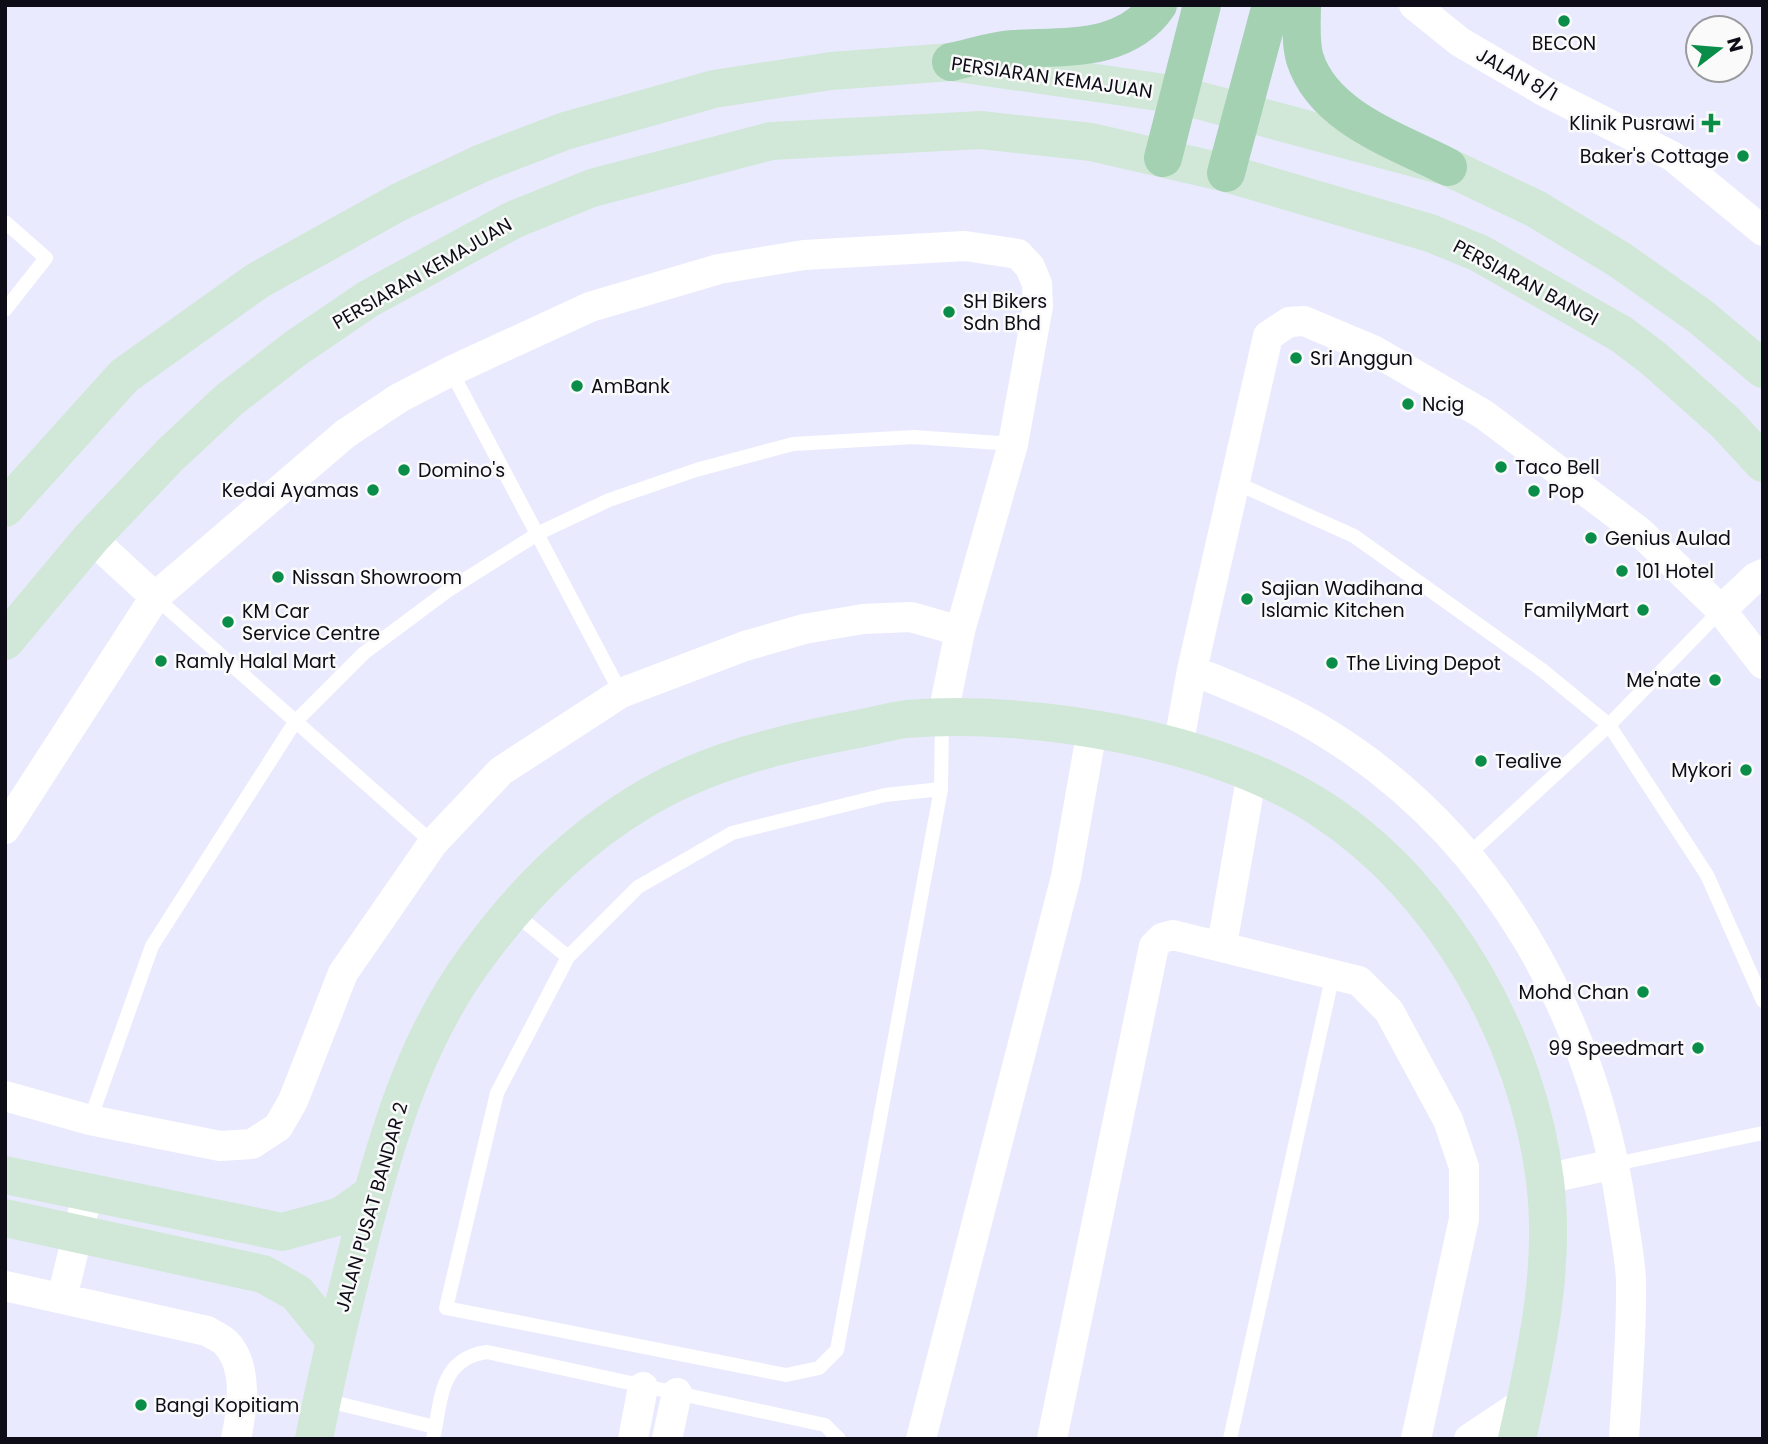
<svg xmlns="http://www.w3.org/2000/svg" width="1768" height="1444" font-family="Poppins,sans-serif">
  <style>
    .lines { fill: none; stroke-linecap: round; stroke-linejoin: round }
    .lane { stroke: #fff; stroke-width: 14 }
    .street { stroke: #fff; stroke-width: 30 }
    .secondary { stroke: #d1e8d8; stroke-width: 38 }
    .primary { stroke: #a4d1b2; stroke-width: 38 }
    .poi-dot { fill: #0b8d4a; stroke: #fafafa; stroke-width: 2.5 }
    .labels { text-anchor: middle; stroke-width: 5; stroke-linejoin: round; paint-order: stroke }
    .poi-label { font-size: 19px; fill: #0d0c17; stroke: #fafafa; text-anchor: start }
    .street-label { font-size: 19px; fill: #0d0c17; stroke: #fafafa }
  </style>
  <rect width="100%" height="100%" fill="#eaeaff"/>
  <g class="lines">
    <!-- lane -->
    <path class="lane" d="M5,222L46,258L5,310
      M451,371L621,693
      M1234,482L1354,536L1542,670L1609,725L1707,875L1763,1001
      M155,597L433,843
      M941,789L885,795L732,833L638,887L568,957L497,1093L446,1308L786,1375L819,1368L837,1350L941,789L942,719
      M1469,854L1609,725L1721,610
      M513,912L568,957
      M90,1120L152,946L295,722L364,653L450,589L539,533L609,500L696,470L793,444L914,437L1013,444
      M1615,1164L1763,1133
      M324,1400L435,1427
      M433,1439C442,1399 439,1359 487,1352L825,1425L839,1439
      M1230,1439L1333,974"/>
    <!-- street -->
    <path class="street" d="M1414,5L1460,42L1542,90L1672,156L1763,231
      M91,538L155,597
      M1721,610L1756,577L1763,574
      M1192,670C1237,689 1285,707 1326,733C1495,837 1594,1019 1622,1212C1625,1234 1630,1258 1631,1280C1632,1333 1627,1386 1624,1439
      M1178,747L1192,670L1268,336L1289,322L1304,321L1373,350L1483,414L1640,532L1721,610L1763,664
      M5,829L155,597L345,434L399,398L451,371L590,307L719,269L804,255L965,246L1018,254L1030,267L1037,284L1038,306L1013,444L960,631L942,719
      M1222,945L1252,773
      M5,1096L90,1120L220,1146L252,1144L278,1127L293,1101L343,973L433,843L501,771L621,693L745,646L804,629L863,619L911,617L960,631
      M1545,1179L1615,1164
      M5,1286L207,1331C213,1335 222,1338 226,1343C249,1367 242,1410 236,1439
      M62,1298L88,1192
      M633,1439L643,1387
      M667,1439L677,1393
      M921,1439L1066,877L1092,730
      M1052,1439L1154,946L1162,938L1173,935L1359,981L1389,1011L1448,1120L1464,1167V1219L1416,1439
      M1469,1439L1526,1401"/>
    <!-- secondary -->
    <path class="secondary" d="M5,508L124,376L257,281L399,202L482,163L565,131L714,89L831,71L951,62L1179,95L1448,167L1536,209L1620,260L1701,317L1763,369
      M5,641L91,538L170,455L230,399L296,348L368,299L513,220L592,188L771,141L981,130L1091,142L1226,173L1430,233L1479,253L1621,334L1653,358L1726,423L1763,463
      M5,1175L282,1232L341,1216L372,1194
      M5,1218L263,1274L297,1293L334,1339
      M314,1439C328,1368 345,1298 363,1228C388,1134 416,1039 475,959C519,898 574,842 638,803C705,761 787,742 863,728C877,725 892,721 906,719C1035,709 1214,739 1323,810C1444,889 1528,1040 1545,1181C1556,1267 1536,1356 1517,1439"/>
    <!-- primary -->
    <path class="primary" d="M1302,5C1302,22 1300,43 1305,59C1324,118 1398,141 1448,167
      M951,62C971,58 993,50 1014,49C1064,46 1125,53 1158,5
      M1163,158L1202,5
      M1226,173L1271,5"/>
  </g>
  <!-- markers -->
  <g class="poi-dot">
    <circle cx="1564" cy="21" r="7"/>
    <path d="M1707.5 112.5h7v7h7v7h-7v7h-7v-7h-7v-7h7z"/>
    <circle cx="1743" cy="156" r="7"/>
    <circle cx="949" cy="312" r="7"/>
    <circle cx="1296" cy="358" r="7"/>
    <circle cx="577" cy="386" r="7"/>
    <circle cx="1408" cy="404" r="7"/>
    <circle cx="1501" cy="467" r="7"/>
    <circle cx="404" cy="470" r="7"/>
    <circle cx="373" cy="490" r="7"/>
    <circle cx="1534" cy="491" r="7"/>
    <circle cx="1591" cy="538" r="7"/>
    <circle cx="1622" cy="571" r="7"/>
    <circle cx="278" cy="577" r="7"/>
    <circle cx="1247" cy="599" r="7"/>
    <circle cx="1643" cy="610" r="7"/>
    <circle cx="228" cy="622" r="7"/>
    <circle cx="161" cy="661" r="7"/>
    <circle cx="1332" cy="663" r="7"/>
    <circle cx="1715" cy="680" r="7"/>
    <circle cx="1481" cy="761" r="7"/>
    <circle cx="1746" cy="770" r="7"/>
    <circle cx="1643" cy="992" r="7"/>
    <circle cx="1698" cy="1048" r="7"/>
    <circle cx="141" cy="1405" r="7"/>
  </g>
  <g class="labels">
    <!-- poi labels -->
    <g class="poi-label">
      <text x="1564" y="50" text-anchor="middle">BECON</text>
      <text x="1695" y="130" text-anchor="end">Klinik Pusrawi</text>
      <text x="1729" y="163" text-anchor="end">Baker's Cottage</text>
      <text x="963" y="308">SH Bikers<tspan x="963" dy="22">Sdn Bhd</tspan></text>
      <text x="1310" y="365">Sri Anggun</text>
      <text x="591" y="393">AmBank</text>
      <text x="1422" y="411">Ncig</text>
      <text x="1515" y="474">Taco Bell</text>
      <text x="418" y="477">Domino's</text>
      <text x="359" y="497" text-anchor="end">Kedai Ayamas</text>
      <text x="1548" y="498">Pop</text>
      <text x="1605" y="545">Genius Aulad</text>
      <text x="1636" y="578">101 Hotel</text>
      <text x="292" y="584">Nissan Showroom</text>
      <text x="1261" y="595">Sajian Wadihana<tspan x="1261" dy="22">Islamic Kitchen</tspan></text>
      <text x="1629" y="617" text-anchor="end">FamilyMart</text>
      <text x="242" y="618">KM Car<tspan x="242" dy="22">Service Centre</tspan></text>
      <text x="175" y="668">Ramly Halal Mart</text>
      <text x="1346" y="670">The Living Depot</text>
      <text x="1701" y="687" text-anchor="end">Me'nate</text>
      <text x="1495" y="768">Tealive</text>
      <text x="1732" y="777" text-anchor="end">Mykori</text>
      <text x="1629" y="999" text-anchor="end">Mohd Chan</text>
      <text x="1684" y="1055" text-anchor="end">99 Speedmart</text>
      <text x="155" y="1412">Bangi Kopitiam</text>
    </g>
    <!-- street labels -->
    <g class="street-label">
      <text transform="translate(1517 74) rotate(29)" y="7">JALAN 8/1</text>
      <text transform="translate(1052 77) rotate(8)" y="7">PERSIARAN KEMAJUAN</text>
      <text transform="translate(422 273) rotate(-30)" y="7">PERSIARAN KEMAJUAN</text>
      <text transform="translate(1526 282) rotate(28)" y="7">PERSIARAN BANGI</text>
      <text transform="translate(371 1207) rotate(-74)" y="7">JALAN PUSAT BANDAR 2</text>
    </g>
  </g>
  <!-- border -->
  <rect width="1768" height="1444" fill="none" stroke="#0d0c17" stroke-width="14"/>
  <!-- north arrow -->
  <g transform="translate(1719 49) rotate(74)"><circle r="33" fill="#fafafa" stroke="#9b9b9f" stroke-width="2"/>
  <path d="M0-5L12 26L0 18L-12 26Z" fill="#0b8d4a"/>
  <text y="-10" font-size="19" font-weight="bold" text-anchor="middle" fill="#0d0c17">N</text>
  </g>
</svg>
